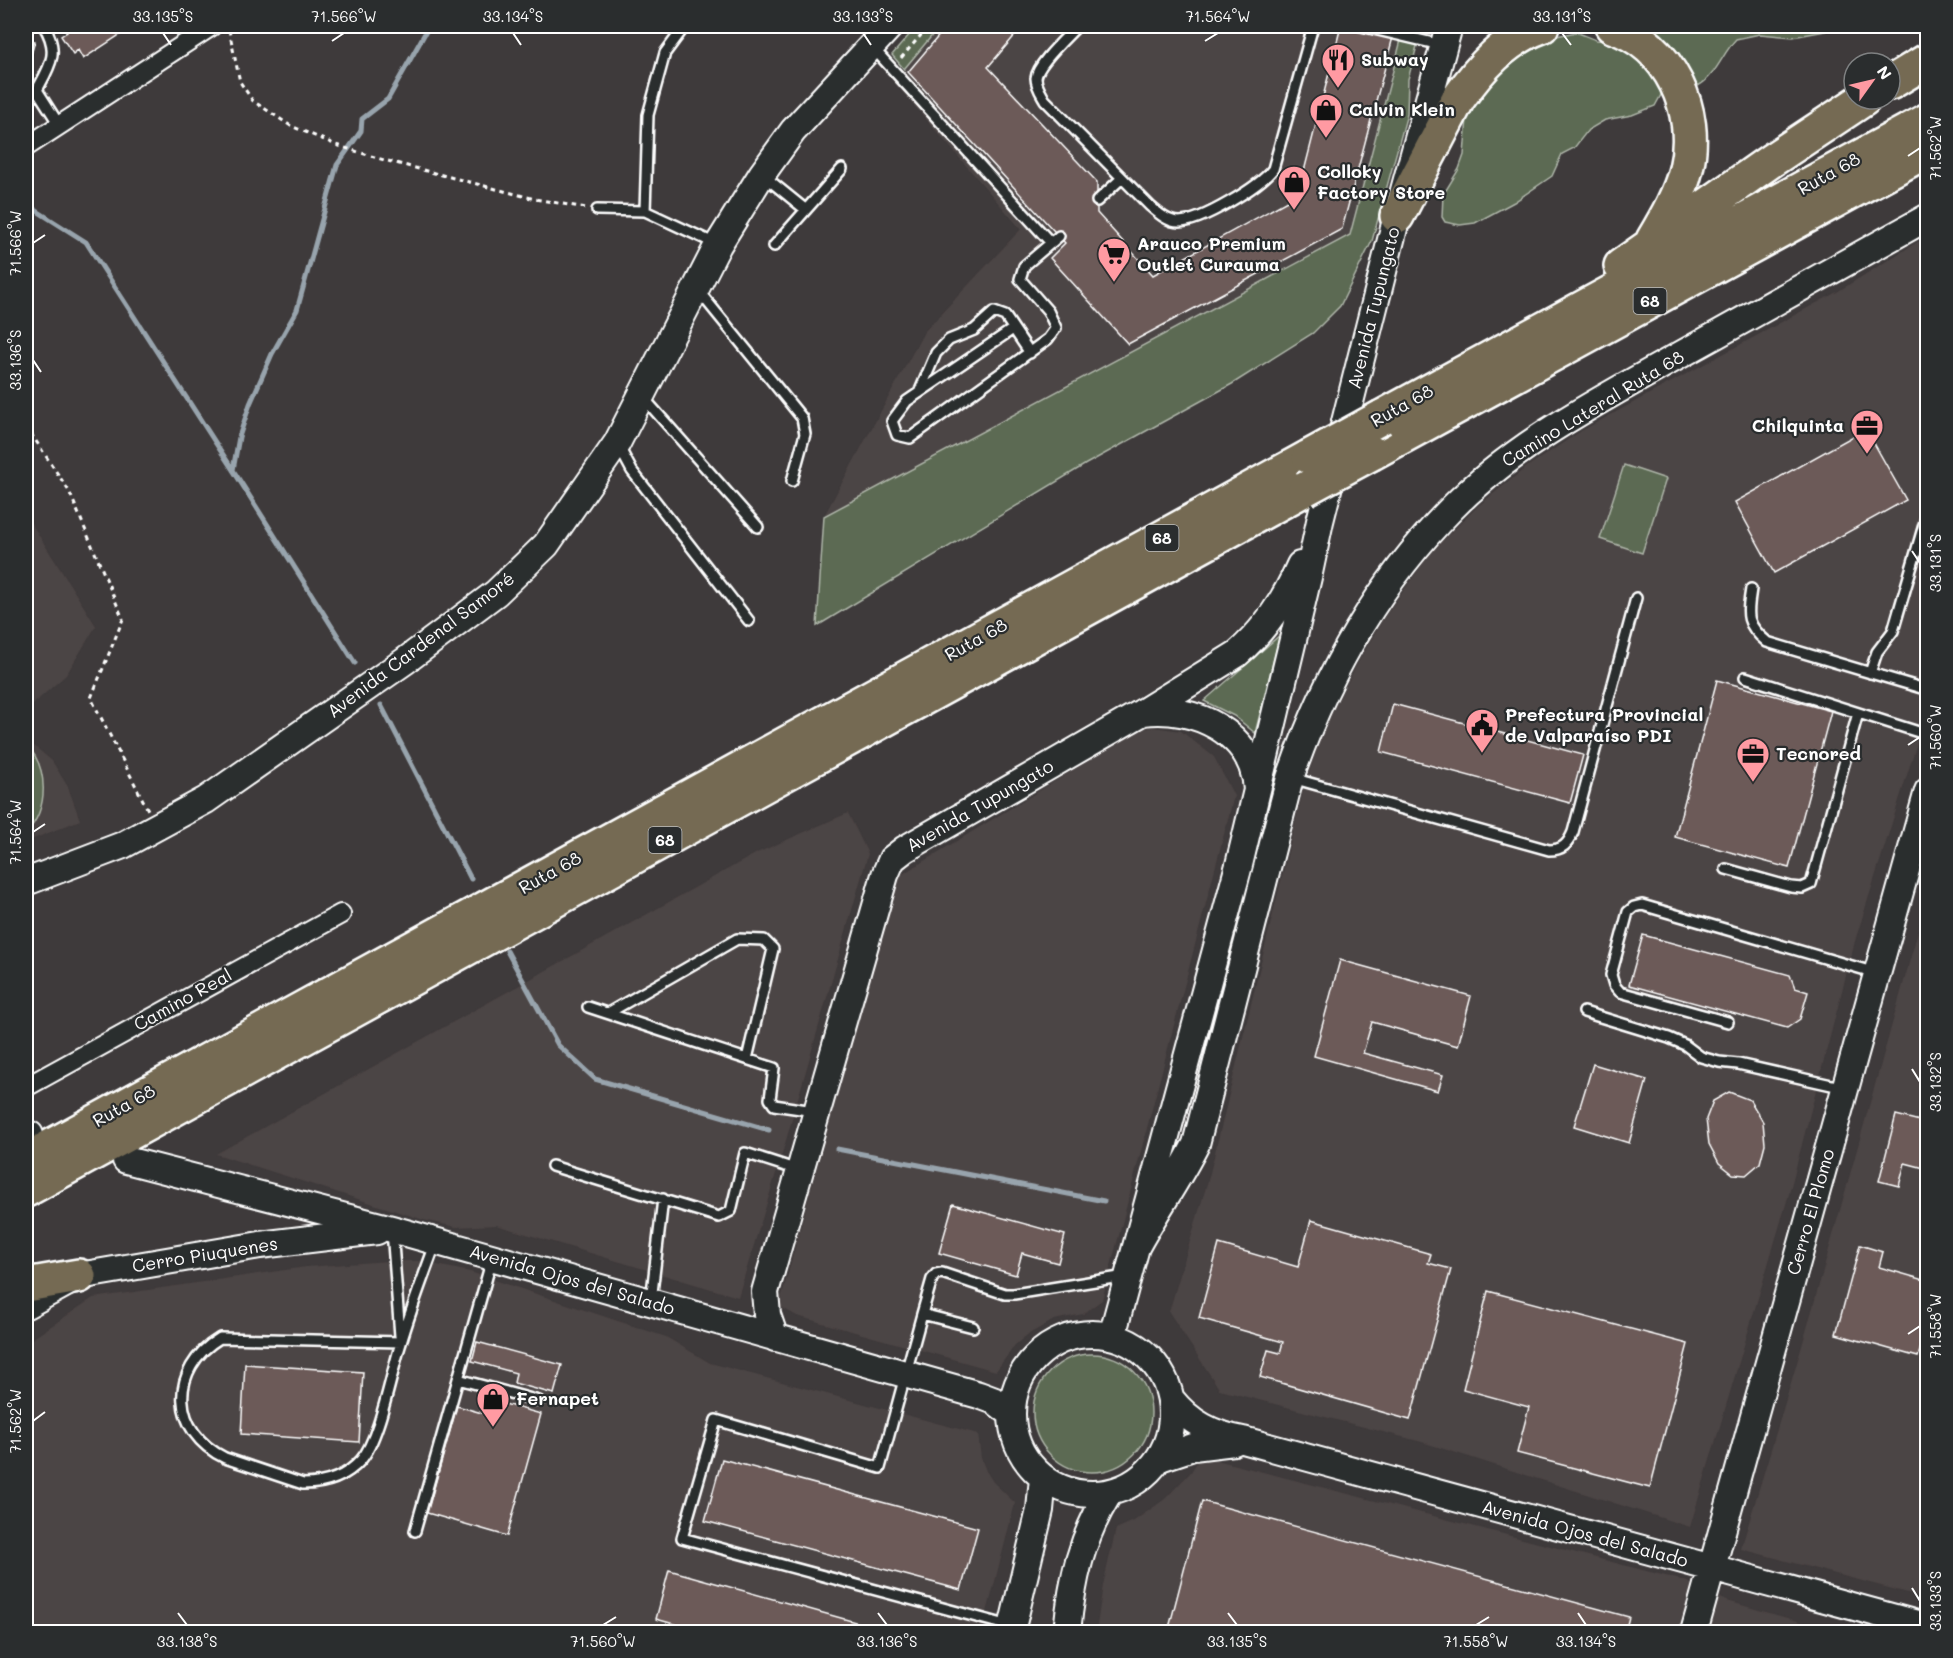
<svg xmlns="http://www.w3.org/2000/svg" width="1953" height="1658" font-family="Mali,sans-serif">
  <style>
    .built { fill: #4c4444 }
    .green { fill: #5c6b53; stroke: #aeb5a9; stroke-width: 1.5 }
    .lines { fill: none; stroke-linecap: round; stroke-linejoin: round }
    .stream { stroke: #98a4ad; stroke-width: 5 }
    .building { fill: #6c5a58; stroke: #fff; stroke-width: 1.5 }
    .lane-casing { stroke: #fff; stroke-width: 14 }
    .street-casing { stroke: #fff; stroke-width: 22 }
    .secondary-casing { stroke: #fff; stroke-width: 30 }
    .highway-casing { stroke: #fff; stroke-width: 38 }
    .path { stroke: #fff; stroke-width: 3; stroke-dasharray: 4.5 4.5; stroke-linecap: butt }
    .lane { stroke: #2a2d2e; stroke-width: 9 }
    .street { stroke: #2a2d2e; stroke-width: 18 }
    .secondary { stroke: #2a2d2e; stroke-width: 26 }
    .highway { stroke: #746b52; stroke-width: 33 }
    .highway-bridge-casing { stroke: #fff; stroke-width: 38; stroke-linecap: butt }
    .highway-bridge { stroke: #746b52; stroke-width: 33 }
    .ticks { fill: none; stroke: #fff; stroke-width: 2 }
    .labels { text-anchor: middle; stroke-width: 4.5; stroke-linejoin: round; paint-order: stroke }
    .shield { fill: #2a2d2e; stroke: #bfc0c0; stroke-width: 1.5 }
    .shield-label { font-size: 16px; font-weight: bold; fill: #fff }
    .poi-label { font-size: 18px; font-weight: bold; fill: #fff; stroke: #2a2d2e; text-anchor: start }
    .street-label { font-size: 18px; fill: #fff; stroke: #2a2d2e }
    .neatline { fill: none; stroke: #fff; stroke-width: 2 }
    .ticks-label { font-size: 15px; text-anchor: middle; fill: #fff }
  </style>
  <rect width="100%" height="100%" fill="#3e3a3b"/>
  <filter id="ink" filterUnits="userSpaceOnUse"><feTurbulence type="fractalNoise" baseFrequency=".0167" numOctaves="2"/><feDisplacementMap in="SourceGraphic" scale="12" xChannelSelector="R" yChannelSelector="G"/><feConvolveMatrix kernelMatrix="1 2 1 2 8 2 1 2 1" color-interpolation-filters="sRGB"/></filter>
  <g filter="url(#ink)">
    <!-- built -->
    <path class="built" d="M940,26H1404L1350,235L824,516L924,332L1021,229L893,81Z
      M1927,236V711L1855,941L1789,1194L1690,1527L1422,1442L1220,1390L1169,1312L1209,1177L1302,794L1317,746L1330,715L1362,655L1383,619L1432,551L1478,506L1528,466L1581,431L1837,292Z
      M26,515L96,626L66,675L26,710Z
      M1153,727L1181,731L1214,757L1234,796L1102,1300L1083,1314L1054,1320L1027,1335L1015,1345L996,1371L797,1316L779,1306L896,878L1139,730Z
      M26,739L52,761L68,787L80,820L26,842Z
      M848,813L868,854L785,1144L738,1297L496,1225L456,1227L424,1220L216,1154L757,853Z
      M1927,899V1598L1741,1549L1802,1346Z
      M388,1261H418L470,1272L666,1337L710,1363L978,1434L981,1458L986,1471L993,1482L1015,1503L982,1632H26V1343L93,1298L306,1267Z
      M1201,1456L1685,1581L1727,1601L1837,1632H1096L1103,1585L1116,1529L1134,1521L1165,1499L1191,1472Z"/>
    <!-- green -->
    <path class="green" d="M917,26H940L904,69L892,55Z
      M1634,26H1835L1825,31L1793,37L1760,34L1736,39C1722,54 1716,76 1698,86L1689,82Z
      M1576,32L1596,40L1609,41L1632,53L1648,70L1662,93L1655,106L1632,115L1605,120L1588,130L1574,148L1562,154L1552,176L1514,202L1475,223L1460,225L1445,222L1442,217L1443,195L1459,169L1464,155L1467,118L1472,102L1483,83L1542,39Z
      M1401,40L1416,44L1417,46L1408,79L1407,114L1372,241L1340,306L1313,333L1232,384L1086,464L817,626L824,516L1350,235Z
      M1624,465L1666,479L1642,553L1600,539Z
      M1280,635L1255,733L1234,716L1204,701Z
      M26,744C49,768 49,809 26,833V810L30,799L32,779L26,761Z
      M1033 1413a59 59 0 1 1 118 0a59 59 0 1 1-118 0Z"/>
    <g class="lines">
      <!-- stream -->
      <path class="stream" d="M26,204L86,242L233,470L355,663
        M233,470L239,437L250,404L272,354L297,310L337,165L361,131L362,119L388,99L429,26
        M381,705L471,879
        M507,951L558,1045L595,1079L769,1130
        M837,1149L1104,1201"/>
    </g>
    <!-- building -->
    <path class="building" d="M62,26H131L132,27L83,59L78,50L73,54L61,36L67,32Z
      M947,26H1023L988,67L1097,182V213L1153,275L1298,195L1341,26L1393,37L1342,229L1128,344L1050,258L1065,243L908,72Z
      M26,28L33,31L30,40L35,41L29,61L26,60Z
      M1866,429L1906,500L1774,573L1735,502Z
      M1717,680L1831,711L1789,868L1675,837Z
      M1393,704L1583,755L1570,803L1381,752Z
      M1643,935L1790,975L1795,988L1808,992L1800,1019L1787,1028L1629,985Z
      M1340,960L1471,996L1458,1046L1372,1022L1363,1053L1443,1075L1438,1091L1314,1056Z
      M1593,1064L1647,1080L1629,1143L1574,1126Z
      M1729,1092L1750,1100L1763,1122L1765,1144L1760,1163L1746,1175L1733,1174L1719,1163L1709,1144L1706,1119L1713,1101Z
      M1896,1115L1928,1123V1169L1905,1163L1899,1186L1879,1181Z
      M953,1204L1065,1235L1058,1263L1022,1253L1016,1275L939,1253Z
      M1311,1220L1431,1254L1428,1263L1451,1269L1410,1420L1260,1377L1268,1350L1280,1353L1283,1342L1199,1318L1219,1244L1298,1267Z
      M1860,1245L1883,1252L1879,1267L1928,1281V1323L1918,1357L1836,1334Z
      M1488,1291L1688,1344L1650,1488L1517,1453L1529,1407L1463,1389Z
      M477,1342L562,1365L554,1394L514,1383L516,1373L472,1361Z
      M245,1364L363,1372L359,1442L241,1434Z
      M486,1399L541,1414L507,1536L427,1513L457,1406L482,1413Z
      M722,1459L978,1528L961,1590L705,1521Z
      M1202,1501L1629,1617L1625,1632H1185L1169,1628Z
      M669,1570L891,1632H703L656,1619Z"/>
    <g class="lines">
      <!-- lane casing -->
      <g class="lane-casing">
        <path id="lane" d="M44,26C60,52 50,66 37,90L60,126
          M1077,26C1067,37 1037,64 1036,78C1036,86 1041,93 1045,100L1150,206C1158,213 1168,222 1179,222C1201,222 1259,187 1273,169L1313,26
          M1361,26L1441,45
          M873,48L1051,243L1059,236
          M26,97L37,90
          M764,176L806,210
          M1097,201L1122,178
          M597,210L645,211L716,244
          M645,211L648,115L665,53L685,26
          M774,246L842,169
          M697,289L802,418L805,434L792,481
          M1013,329L907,401L892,421L897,435L910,438L1048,339L1056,328L1048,311L1020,279L1024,266L1051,243
          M919,393L936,353L949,340L974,330L994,312L1005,316L1030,353
          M642,396L758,527
          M618,445L632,471L749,621
          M1751,589C1747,615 1745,624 1767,642L1928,690
          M1870,673L1877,652L1893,631L1928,511
          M1745,677L1928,735
          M1292,778L1549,850C1563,850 1568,844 1573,832L1636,598
          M1726,869L1791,887L1802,888L1811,884L1858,713
          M588,1007L774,1068L770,1099L774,1105L814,1111
          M1584,1012L1669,1038L1685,1045L1701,1057L1719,1062L1738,1064L1845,1088
          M608,1013L737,939L764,940L773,949L747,1059
          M1728,1022L1620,992L1614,985L1611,975L1628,912L1634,907L1642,905L1876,973
          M552,1166L719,1217L731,1211L745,1153L798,1170
          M392,1230L400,1336
          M651,1301L663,1199
          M922,1314L973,1327
          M401,1342L220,1338C168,1369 171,1432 225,1458L303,1484C325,1484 345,1478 361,1460C380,1438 391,1373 401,1343C411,1309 424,1275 436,1242
          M458,1379L539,1401
          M415,1531L492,1259
          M1010,1626L682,1538L716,1420L880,1468L922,1314L932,1279L936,1274L942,1273L1005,1294H1014L1126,1276"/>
      </g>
      <!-- street casing -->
      <g class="street-casing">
        <path id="street" d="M26,147L212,26
          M26,1087L341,914"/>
      </g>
      <!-- secondary casing -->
      <g class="secondary-casing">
        <path id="secondary" d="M1143,712C1194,705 1254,733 1257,790
          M26,882L123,845L206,800L405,661L496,593L546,545L617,443L718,245L762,174L793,131L890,26
          M26,1133L30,1135
          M126,1160L392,1229L979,1395L995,1401L1012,1414
          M1136,1247C1155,1212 1178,1180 1196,1144L1290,778C1325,676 1376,585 1452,508C1517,442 1602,399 1682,354C1764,308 1846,263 1928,217
          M26,1305L79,1276L260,1245L377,1231
          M1012 1414a80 80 0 1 1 160 0a80 80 0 1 1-160 0Z
          M1112,1336L1239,865L1309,573L1320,521L1397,216L1449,26
          M775,1338L767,1315L765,1292L885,875L892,859L905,849L1143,712L1237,654C1266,629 1285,600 1300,565
          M1171,1399C1190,1423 1213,1435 1243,1440L1928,1627
          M1160,1458L1193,1447L1234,1442
          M1011,1632L1040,1510L1043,1478
          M1067,1632C1072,1580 1081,1538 1109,1493
          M1694,1632L1928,791"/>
      </g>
      <!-- highway casing -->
      <g class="highway-casing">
        <path id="highway" d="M1612,26C1670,45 1700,111 1686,169C1680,194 1666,218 1653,240
          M1890,83L1928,60
          M1397,216L1458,99C1480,68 1505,39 1542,26
          M1621,266L1772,160L1864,99
          M1382,417L1928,120
          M1372,453L1928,150
          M26,1160L1309,457
          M26,1190L1305,489
          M26,1285L79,1276"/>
      </g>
      <!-- path -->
      <path class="path" d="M229,30L240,82L253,101L291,126L336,145L384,160L535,199L586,208
        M901,58L929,26
        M26,426L69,491L123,619L91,698L148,810"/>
      <!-- lane -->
      <use href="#lane" class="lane"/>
      <!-- street -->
      <use href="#street" class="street"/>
      <!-- secondary -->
      <use href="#secondary" class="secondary"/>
      <!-- highway -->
      <use href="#highway" class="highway"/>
      <!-- highway-bridge casing -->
      <g class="highway-bridge-casing">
        <path id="highway-bridge" d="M1309,457L1382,417
          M1305,489L1372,453"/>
      </g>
      <!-- highway-bridge -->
      <use href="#highway-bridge" class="highway-bridge"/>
    </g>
  </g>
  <!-- ticks -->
  <path class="ticks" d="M163,33L171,45M513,33L521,45M863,33L871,45M1562,33L1571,45M332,41L344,33M1205,41L1218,33M1908,156L1920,148M33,243L45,235M33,360L41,372M1912,551L1920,563M1908,745L1920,737M33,832L45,824M1912,1069L1920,1082M1908,1334L1920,1326M33,1421L45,1412M1912,1588L1920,1601M178,1613L187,1625M878,1613L887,1625M1228,1613L1237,1625M1578,1613L1586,1625M603,1625L616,1617M1476,1625L1489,1617"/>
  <!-- icons -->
  <defs>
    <g id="restaurant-pin" transform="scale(1.725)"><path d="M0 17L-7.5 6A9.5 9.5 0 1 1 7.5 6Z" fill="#ff9aa2" stroke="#2a2d2e"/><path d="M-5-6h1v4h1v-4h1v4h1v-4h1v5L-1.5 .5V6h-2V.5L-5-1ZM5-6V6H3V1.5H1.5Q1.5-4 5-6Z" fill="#111"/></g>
    <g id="shop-pin" transform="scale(1.725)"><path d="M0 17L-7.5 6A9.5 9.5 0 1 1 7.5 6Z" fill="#ff9aa2" stroke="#2a2d2e"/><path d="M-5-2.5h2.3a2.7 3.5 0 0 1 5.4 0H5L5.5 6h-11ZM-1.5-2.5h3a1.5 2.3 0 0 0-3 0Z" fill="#111"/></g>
    <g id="supermarket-pin" transform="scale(1.725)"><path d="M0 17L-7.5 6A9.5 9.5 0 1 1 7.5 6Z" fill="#ff9aa2" stroke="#2a2d2e"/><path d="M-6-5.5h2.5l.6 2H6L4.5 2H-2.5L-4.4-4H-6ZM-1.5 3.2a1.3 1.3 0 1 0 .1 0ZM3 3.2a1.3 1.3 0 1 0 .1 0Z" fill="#111"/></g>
    <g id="office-pin" transform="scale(1.725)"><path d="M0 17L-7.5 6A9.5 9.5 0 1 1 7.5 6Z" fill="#ff9aa2" stroke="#2a2d2e"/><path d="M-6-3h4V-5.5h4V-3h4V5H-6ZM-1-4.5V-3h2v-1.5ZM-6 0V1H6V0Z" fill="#111"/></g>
    <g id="civic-pin" transform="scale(1.725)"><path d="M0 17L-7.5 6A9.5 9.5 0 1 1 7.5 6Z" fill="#ff9aa2" stroke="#2a2d2e"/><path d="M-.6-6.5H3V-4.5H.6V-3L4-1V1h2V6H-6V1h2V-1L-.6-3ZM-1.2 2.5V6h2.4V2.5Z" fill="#111"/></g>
  </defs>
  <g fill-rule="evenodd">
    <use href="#restaurant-pin" x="1338" y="60"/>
    <use href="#shop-pin" x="1326" y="110"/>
    <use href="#shop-pin" x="1294" y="182"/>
    <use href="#supermarket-pin" x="1114" y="254"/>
    <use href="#office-pin" x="1867" y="426"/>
    <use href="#civic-pin" x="1482" y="725"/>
    <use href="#office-pin" x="1753" y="754"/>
    <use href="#shop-pin" x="493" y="1399"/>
  </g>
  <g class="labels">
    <!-- shield labels -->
    <g class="shield">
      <rect x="1633.5" y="288" width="33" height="26" rx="4.5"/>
      <rect x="1145.5" y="525" width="33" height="26" rx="4.5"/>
      <rect x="648.5" y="827" width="33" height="26" rx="4.5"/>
    </g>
    <g class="shield-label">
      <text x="1650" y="307">68</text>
      <text x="1162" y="544">68</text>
      <text x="665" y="846">68</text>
    </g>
    <!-- poi labels -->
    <g class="poi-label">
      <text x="1361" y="66">Subway</text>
      <text x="1349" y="116">Calvin Klein</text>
      <text x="1317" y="178">Colloky<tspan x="1317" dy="21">Factory Store</tspan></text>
      <text x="1137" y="250">Arauco Premium<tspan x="1137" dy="21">Outlet Curauma</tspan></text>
      <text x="1844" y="432" text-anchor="end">Chilquinta</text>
      <text x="1505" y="721">Prefectura Provincial<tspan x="1505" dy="21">de Valparaíso PDI</tspan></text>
      <text x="1776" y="760">Tecnored</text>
      <text x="516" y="1405">Fernapet</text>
    </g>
    <!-- street labels -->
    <g class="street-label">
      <text transform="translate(1829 174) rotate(-29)" y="6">Ruta 68</text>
      <text transform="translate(1374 308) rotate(-76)" y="6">Avenida Tupungato</text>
      <text transform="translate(1402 406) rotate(-29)" y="6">Ruta 68</text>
      <text transform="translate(1593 409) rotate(-31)" y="6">Camino Lateral Ruta 68</text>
      <text transform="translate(976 640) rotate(-29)" y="6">Ruta 68</text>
      <text transform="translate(421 645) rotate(-37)" y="6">Avenida Cardenal Samoré</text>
      <text transform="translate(980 806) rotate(-30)" y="6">Avenida Tupungato</text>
      <text transform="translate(550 873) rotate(-29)" y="6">Ruta 68</text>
      <text transform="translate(183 1000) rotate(-29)" y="6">Camino Real</text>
      <text transform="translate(124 1106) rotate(-29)" y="6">Ruta 68</text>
      <text transform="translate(1811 1212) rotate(-74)" y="6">Cerro El Plomo</text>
      <text transform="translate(205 1255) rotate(-9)" y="6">Cerro Piuquenes</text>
      <text transform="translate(572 1280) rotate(16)" y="6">Avenida Ojos del Salado</text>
      <text transform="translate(1585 1534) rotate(15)" y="6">Avenida Ojos del Salado</text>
    </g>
  </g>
  <!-- margin -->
  <rect width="1953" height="1658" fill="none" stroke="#2a2d2e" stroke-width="66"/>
  <!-- north arrow -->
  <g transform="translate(1872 81) rotate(56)"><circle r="28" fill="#2a2d2e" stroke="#7f8182" stroke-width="1.5"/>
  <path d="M0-4.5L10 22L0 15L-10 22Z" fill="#ff9aa2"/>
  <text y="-9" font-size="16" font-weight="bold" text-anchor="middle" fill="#ffffff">N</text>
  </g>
  <rect x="33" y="33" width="1887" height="1592" class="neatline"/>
  <g class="ticks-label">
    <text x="163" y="22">33.135°S</text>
    <text x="344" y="22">71.566°W</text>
    <text x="513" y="22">33.134°S</text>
    <text x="863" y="22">33.133°S</text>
    <text x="1218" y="22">71.564°W</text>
    <text x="1562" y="22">33.131°S</text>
    <text transform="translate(1936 148) rotate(-90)" y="5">71.562°W</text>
    <text transform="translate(16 243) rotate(-90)" y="5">71.566°W</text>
    <text transform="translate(16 360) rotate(-90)" y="5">33.136°S</text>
    <text transform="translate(1936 563) rotate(-90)" y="5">33.131°S</text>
    <text transform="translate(1936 737) rotate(-90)" y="5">71.560°W</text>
    <text transform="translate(16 832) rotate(-90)" y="5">71.564°W</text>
    <text transform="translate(1936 1082) rotate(-90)" y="5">33.132°S</text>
    <text transform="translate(1936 1326) rotate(-90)" y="5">71.558°W</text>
    <text transform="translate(16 1421) rotate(-90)" y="5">71.562°W</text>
    <text transform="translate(1936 1601) rotate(-90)" y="5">33.133°S</text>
    <text x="187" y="1647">33.138°S</text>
    <text x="603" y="1647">71.560°W</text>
    <text x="887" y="1647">33.136°S</text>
    <text x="1237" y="1647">33.135°S</text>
    <text x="1476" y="1647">71.558°W</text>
    <text x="1586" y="1647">33.134°S</text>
  </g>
</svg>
